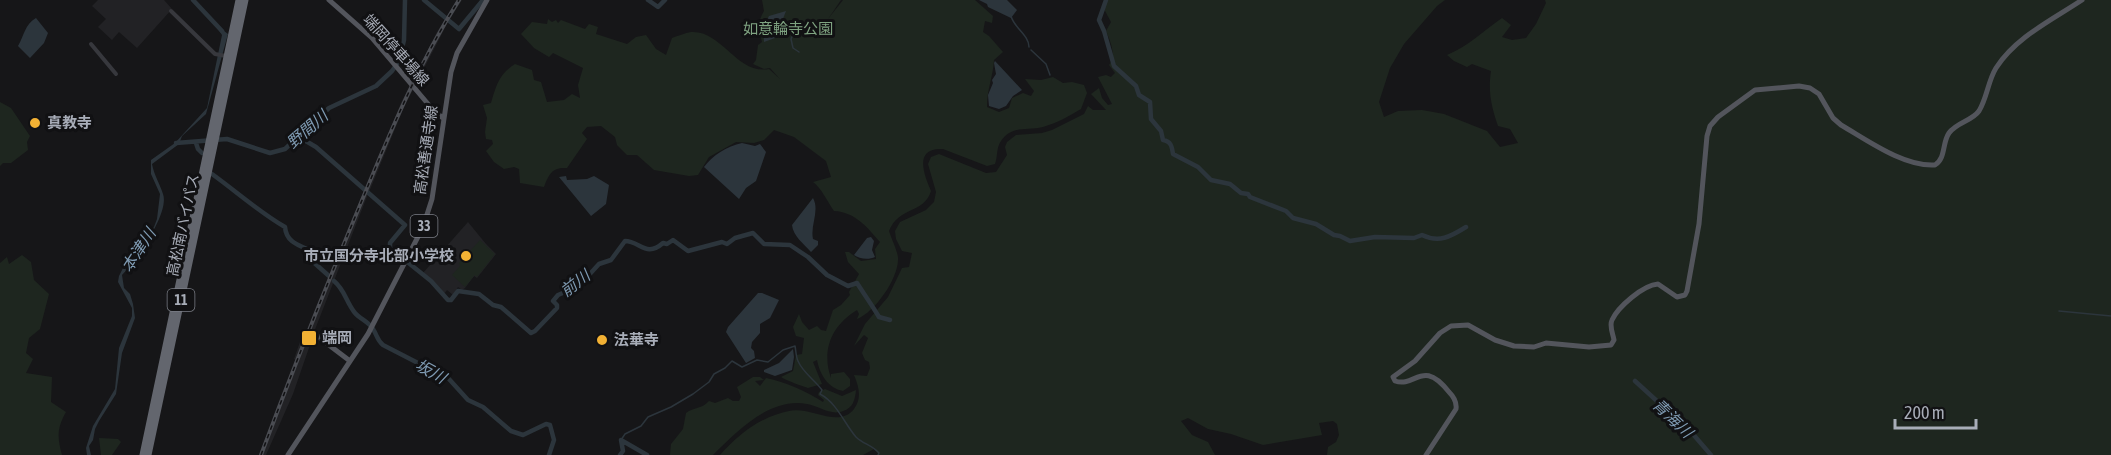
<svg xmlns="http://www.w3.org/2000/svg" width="2111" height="455" font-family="'Asap Condensed','Noto Sans JP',sans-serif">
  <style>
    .built { fill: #222225 }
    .green { fill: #1e261f }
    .water { fill: #2c353c }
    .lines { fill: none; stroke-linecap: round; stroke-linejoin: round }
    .stream { stroke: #2c353c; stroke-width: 1.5 }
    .river { stroke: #2c353c; stroke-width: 4.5 }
    .minor { stroke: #37383d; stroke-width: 4 }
    .major { stroke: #53555c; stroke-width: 5 }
    .highway { stroke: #63666e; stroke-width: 7 }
    .rail-casing { stroke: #4a4c52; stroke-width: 4 }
    .rail { stroke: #111113; stroke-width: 1.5; stroke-dasharray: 4.5; stroke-linecap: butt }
    .poi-dot { fill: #f2b134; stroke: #111113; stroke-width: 2 }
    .labels { text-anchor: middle; stroke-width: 6; stroke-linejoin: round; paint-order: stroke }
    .shield { fill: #111113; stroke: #7b7e86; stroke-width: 1.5 }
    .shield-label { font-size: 14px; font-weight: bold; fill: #a8adb8 }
    .park-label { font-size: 15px; fill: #7fa381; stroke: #111113 }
    .street-label { font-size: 15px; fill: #a8adb8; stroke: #111113 }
    .poi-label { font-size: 15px; font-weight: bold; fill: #a8adb8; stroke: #111113; text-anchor: start }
    .water-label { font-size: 16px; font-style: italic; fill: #7f9bb3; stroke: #111113 }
  </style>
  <rect width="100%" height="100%" fill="#161618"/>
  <!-- built -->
  <path class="built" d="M98,0H164L172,9L137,48L119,32L112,40L98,27L106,19L92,6Z
    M457,0H462L448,22L404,107L369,192L365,189L401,103L437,32Z
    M364,190L368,194L314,332L318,334L315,342H311L293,394L266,455H259L296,360L294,359L301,339L307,331Z
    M468,222L486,244L496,254L477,278L474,276L465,288L462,290L458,287L453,295L447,290L444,294L423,273Z"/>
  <!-- green -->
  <path class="green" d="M762,0H841L828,19L843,0H975L993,16L992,23L985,21L983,32L989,36L1003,52L994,60C993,77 987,89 987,107L999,112L1009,108L1012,98L1023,93L1031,96L1034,91L1025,79L1041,80L1053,77L1063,83L1072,82L1084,85L1087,93L1081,109C1069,116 1057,123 1043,127C1026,131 1012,125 1001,141C996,148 998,156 995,164L987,166L943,149C913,147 924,175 931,191C924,214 899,206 889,231C891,238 898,252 898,258C899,278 875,312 857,319L859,314L857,310C832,325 821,350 831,378V374L844,372L850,379V386L843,391C828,388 820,375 817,360L813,362L822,384L808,388C802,386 785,380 781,377L793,371L796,355L802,354L804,338L796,336L793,327L799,314L802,322L809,330L817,326L821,330L826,331L833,310L841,305L850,295L849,292L859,274L848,262L845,252H849L861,261L876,259L875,249L880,242C867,227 855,212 834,211C827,201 822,189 813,182L831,177L826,161L794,137L774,130L764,140L754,143L736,142L709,157L698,175L689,176L654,170L637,155H627L617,145L615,137L601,126L587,127L582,133L587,139L567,168C552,167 549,174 544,187L520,183L519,169L514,167L504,169L494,162L486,151L493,144L492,140L486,139L485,132L487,118L483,105L491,103C496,86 499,74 515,64L532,70L534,80L541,82L547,102L564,100L572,94L580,98L578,85L583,68L553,53L549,57L534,48L521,34L532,22L547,24L548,19L552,22L556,20L558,23L561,20L585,29L589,24L598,27L596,34L627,44L636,37L646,35L656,49L666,55L672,38C678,36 685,33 691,32C722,30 737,75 769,69L780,79L770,68L764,69L753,64L756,60L758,45L762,42C759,30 757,22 764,11Z
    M1107,0H1445L1437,6L1404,44L1390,68L1379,102L1384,117L1398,111L1422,110L1444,114L1487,131L1500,147L1518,143L1510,129L1498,126C1491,106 1488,91 1491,71L1472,64L1467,67L1454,61L1447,55C1469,46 1483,31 1502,18L1511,25L1502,37L1512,40L1526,38L1536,24L1546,3L1545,0H2111V455H1327L1328,447L1336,442L1339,435L1337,424L1333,421L1319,423L1322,435L1263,445L1231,434L1208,429L1188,418L1181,421L1192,435L1208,442L1215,455H879L874,449L863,455H720C739,434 760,417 789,411C811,406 838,429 854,409C862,398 859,387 854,375L867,376L870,368L869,362L865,360L862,353L868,338L864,335L854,346L865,324L888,297L902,268L909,267L912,253L902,251L896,239L895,231L900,222L926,210L934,202L936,192L928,164L931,157L939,154L986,173L996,172L1007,155L1005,147L1007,142L1016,135L1042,133L1052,130L1084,114L1088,106L1093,110H1106L1091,94L1099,88L1102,98L1108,105L1112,104L1098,77L1106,75L1111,77L1115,73L1109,65C1117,55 1110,41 1106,31L1111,22L1104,9Z
    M0,102L11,108L30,136L27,142L28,150L11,163H3L0,166Z
    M480,240L495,254L477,277L475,275L465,287L452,275L460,266L459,263Z
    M22,255L31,262L34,280L49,294L40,329L29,338L26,353L33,359L26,373L52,377L51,402L66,412C57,428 57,437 62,455H0V263L7,257L9,264Z
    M753,377H760L764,380L755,381L760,386L766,378C786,382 806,391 823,402L824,400L818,395L819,392L825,389L842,396L856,390C855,400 853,408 843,411C831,416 819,406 807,404C770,397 737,431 713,455H670L671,444L683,429L686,413C694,407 702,409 709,401L715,403L728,398L733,401H739L741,397L737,387Z
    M99,438L118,439L121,442L112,455H101Z"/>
  <!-- water -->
  <path class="water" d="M979,0H1007L1017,10L1011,18L988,7L987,4Z
    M786,11L779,29L777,30L778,37L764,42L763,28L769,16Z
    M36,18L48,33L44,43L30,58L18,46C24,36 25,24 36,18Z
    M219,27L228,34L206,114L182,136L179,144L152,164C154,175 160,184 163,194C170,213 135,262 122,275L124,288L130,294L133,304L135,318L122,353L116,394L99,421L95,429L93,440L89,446L91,455H87L86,448L93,426L115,389L119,348L132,316V308L118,282L119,276L125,264L154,227L157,219L160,194L151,174V160L175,143L207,108L222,35L218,29Z
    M995,61L1022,90L1013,96L1006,106L999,109L989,106L988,95L993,83L992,80L996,74L994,63Z
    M742,143L755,146L760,144L766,152L756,181L746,188L739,199L704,167C712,156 727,146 742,143Z
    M566,176L567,180L587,179L594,176L609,185L606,204L591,216L559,177Z
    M813,198C820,211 810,225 813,239L818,241V245L811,252C804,244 793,236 792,225Z
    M871,237L874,241L872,250L875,257C869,260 859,259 854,255L867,238Z
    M758,293H762L779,300L770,318L760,324V333L752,342L751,348L754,351L755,358L746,363L726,332L728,327Z
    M793,349L794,357L792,370L775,376L764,372V370L779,363Z"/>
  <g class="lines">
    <!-- stream -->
    <path class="stream" d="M1011,16C1014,28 1029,35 1029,47
      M794,31L791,39L793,48L799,52
      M1031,50L1046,64L1050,75
      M2059,311L2111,316
      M621,440L625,434L641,426L648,417L671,407L693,394L709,382L714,374L725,368L732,361L742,367L757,360L768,362L783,350L795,346C796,351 796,357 798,361C803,373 815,380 822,390L820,394C837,403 844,423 856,437C863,444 872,445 879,453L878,455"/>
    <!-- river -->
    <path class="river" d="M193,0L222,31
      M424,0L459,29L483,0
      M648,0L658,7L665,0
      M1106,0L1099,20L1104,31L1114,66L1136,86L1139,95L1150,102L1151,119L1161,131L1163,140C1171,141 1172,147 1173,154L1198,167L1211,180L1230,184L1241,193L1248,194L1250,197L1286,211L1293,218L1316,224L1334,235L1340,236L1350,241L1375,237L1414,238L1422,235C1439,243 1450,237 1466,227
      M299,137L316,147L405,225L390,243V248L431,281L448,300H451L458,291L479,294L493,305L501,307L531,333L535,331L557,308V305L553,301L558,295L565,292L577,282L588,276L599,264L611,260L625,241C640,241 646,258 663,243L667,244L673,240L688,251L722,242L727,244L735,238L753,233L764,244L790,245L808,257L827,275L848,286L857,283C864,294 872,305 879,317L890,320
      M176,143L227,139L270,153L285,149L329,108L376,86L392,71L399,61L404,40L405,0
      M196,143L198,149L202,153
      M212,174C237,192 259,212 285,227C286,240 295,244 307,249L311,260L329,276
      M334,281C345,290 346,302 355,313C360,319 369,322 373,329C377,335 377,340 383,345L449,379L468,400L483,407L511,431L523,435L546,424L550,425L554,440L549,455
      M1635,381L1692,433L1711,455
      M620,455L623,451L621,440L647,455"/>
    <!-- minor -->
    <path class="minor" d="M171,11L215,54L226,56
      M91,44L116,74"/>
    <!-- major -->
    <path class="major" d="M329,0L372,38L434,111L443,118
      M325,342L327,339L322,335L321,339L350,361
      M288,455L368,334L423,227L432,199L451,72L457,53L487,0
      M1426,455L1456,409C1457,402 1454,397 1449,392C1422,358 1416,388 1395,381L1393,377L1415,361L1440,333L1451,326L1468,325L1495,340L1514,346L1534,347L1546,343L1589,347L1611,345L1614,340C1613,334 1609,326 1612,320C1618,307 1643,285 1658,284L1677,297L1685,295L1687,291L1699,224L1707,136L1710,126L1718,117L1755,90L1799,86L1810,88L1819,94L1833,118L1841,125C1867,140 1904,167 1935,165C1946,158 1942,143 1949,133C1957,122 1972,121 1979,111C1987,98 1988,81 1996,68C2016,37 2052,20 2082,0"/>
    <!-- highway -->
    <path class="highway" d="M143,455L239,0
      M148,455L245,0"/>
    <!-- rail casing -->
    <g class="rail-casing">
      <path id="rail" d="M261,455C290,377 321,299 353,222C385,145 414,71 459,0"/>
    </g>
    <!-- rail -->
    <use href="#rail" class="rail"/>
  </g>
  <!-- markers -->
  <g class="poi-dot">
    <circle cx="35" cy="123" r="6"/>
    <circle cx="466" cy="256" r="6"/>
    <rect x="301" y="330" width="16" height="16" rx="3"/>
    <circle cx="602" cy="340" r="6"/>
  </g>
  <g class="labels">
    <!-- shield labels -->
    <g class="shield">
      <rect x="410.5" y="215" width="27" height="22" rx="4.5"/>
      <rect x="167.5" y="289" width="27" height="22" rx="4.5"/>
    </g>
    <g class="shield-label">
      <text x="424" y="231">33</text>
      <text x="181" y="305">11</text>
    </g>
    <!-- park labels -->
    <g class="park-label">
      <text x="788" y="34">如意輪寺公園</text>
    </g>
    <!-- street labels -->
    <g class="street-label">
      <text transform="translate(396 50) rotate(48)" y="5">端岡停車場線</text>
      <text transform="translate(426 150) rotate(-82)" y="5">高松善通寺線</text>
      <text transform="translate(183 225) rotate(-78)" y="5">高松南バイパス</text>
    </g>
    <!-- poi labels -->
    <g class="poi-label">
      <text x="47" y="128">真教寺</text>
      <text x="454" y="261" text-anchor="end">市立国分寺北部小学校</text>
      <text x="322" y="343">端岡</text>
      <text x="614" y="345">法華寺</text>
    </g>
    <!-- water labels -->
    <g class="water-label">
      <text transform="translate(307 129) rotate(-41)" y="6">野間川</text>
      <text transform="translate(138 250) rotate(-57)" y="6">本津川</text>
      <text transform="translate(575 283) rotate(-37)" y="6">前川</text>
      <text transform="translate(431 371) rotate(29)" y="6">坂川</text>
      <text transform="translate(1673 418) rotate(44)" y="6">青海川</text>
    </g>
  </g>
  <!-- scale -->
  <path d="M1895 419v9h81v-9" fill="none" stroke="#a8adb8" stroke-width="3"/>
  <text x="1904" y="419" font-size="18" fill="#a8adb8" stroke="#111113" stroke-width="4.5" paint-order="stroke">200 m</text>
</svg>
